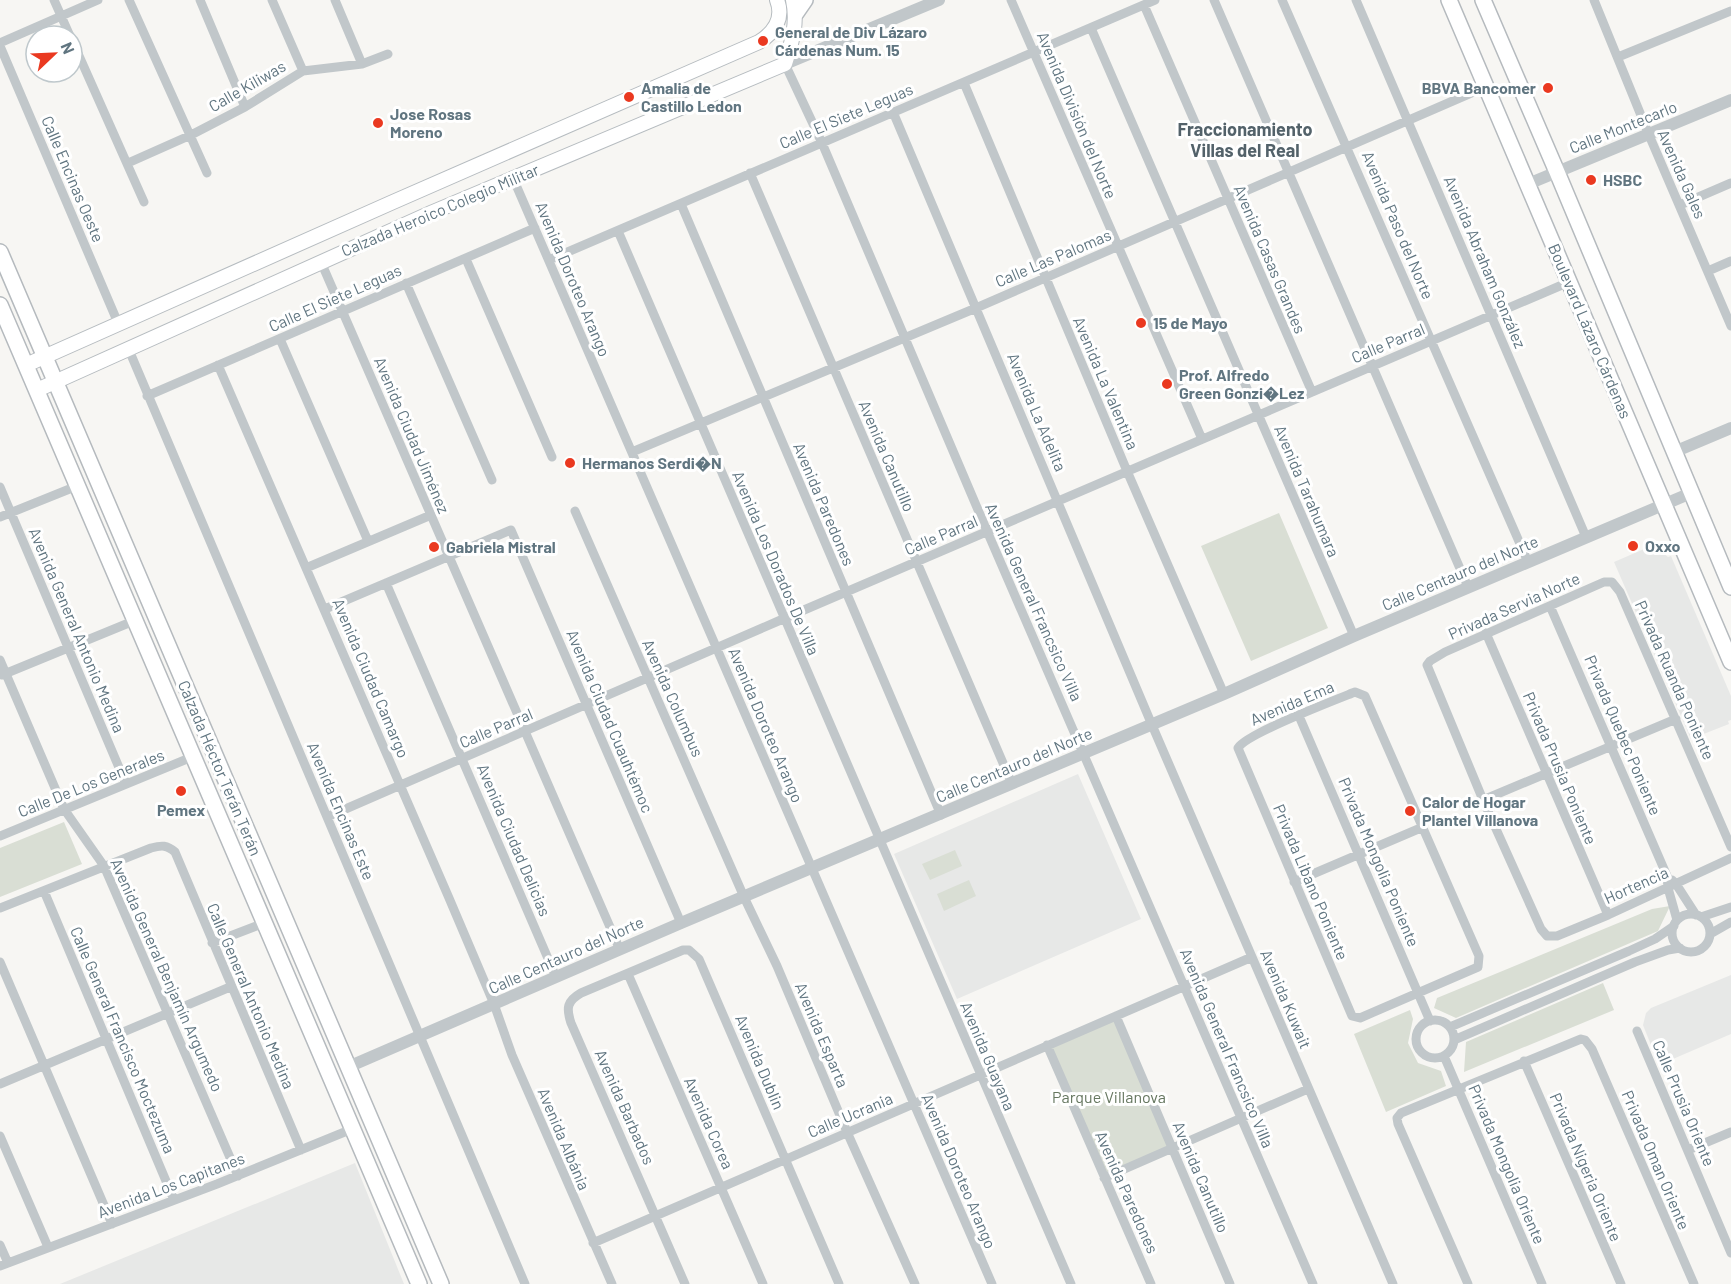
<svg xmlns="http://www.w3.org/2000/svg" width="1731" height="1284" font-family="Barlow,sans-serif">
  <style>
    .built { fill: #e7e8e7 }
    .green { fill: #d9ded4 }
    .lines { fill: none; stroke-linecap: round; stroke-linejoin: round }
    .secondary-casing { stroke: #b6bcc0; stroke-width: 16 }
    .primary-casing { stroke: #b5babe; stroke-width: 18 }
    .minor { stroke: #c1c7ca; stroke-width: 9 }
    .tertiary { stroke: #c1c7ca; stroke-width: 12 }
    .secondary { stroke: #fff; stroke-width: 14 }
    .primary { stroke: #fff; stroke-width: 15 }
    .poi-dot { fill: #ea3920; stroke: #fff; stroke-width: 2 }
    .labels { text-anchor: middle; stroke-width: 6; stroke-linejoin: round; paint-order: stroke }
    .poi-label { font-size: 16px; font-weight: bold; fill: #607580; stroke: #fff; text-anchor: start }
    .street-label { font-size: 16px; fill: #607580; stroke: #fff }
    .park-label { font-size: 16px; fill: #667760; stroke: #fff }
    .neighbourhood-label { font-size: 18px; font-weight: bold; fill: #53626a; stroke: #fff }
  </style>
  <rect width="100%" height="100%" fill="#f7f6f3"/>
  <!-- built -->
  <path class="built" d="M1658,543L1663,553L1668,557L1671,556L1731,696V720L1728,721L1729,724L1691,739L1614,562Z
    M1078,774L1141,919L957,999L894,854Z
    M1731,975V1034L1659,1065L1643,1025L1646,1013L1651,1008Z
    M355,1163L404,1284H60Z"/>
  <!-- green -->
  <path class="green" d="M1279,513L1328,628L1251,661L1201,546Z
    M64,822L82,864L0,897V848Z
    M955,850L962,866L930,880L922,864Z
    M969,880L976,896L944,911L937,894Z
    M1670,906L1658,931L1456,1018L1434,1008L1437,998L1652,909Z
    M1603,983L1614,1010L1464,1072L1466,1042Z
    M1410,1010L1413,1019L1408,1043L1418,1063L1441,1071L1446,1086L1386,1112L1354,1034Z
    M1115,1017L1170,1148L1104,1177L1048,1046Z"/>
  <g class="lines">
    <!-- secondary casing -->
    <g class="secondary-casing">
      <path id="secondary" d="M26,365L393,202L759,42C775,32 784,18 777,0
        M37,390L433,212L785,64C792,42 798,23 793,0"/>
    </g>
    <!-- primary casing -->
    <g class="primary-casing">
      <path id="primary" d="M1449,0L1731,662
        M1483,0L1557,172L1731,587
        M796,13L805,0
        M0,252L441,1284
        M0,305L419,1284"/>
    </g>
    <!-- minor -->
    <path class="minor" d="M54,0L70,36
      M129,0L207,173
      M200,0L245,107
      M272,0L303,71
      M335,0L362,64
      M1011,0L1202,439
      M1214,0L1468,587
      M1282,0L1528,562
      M1356,0L1586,537
      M1594,0L1649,135L1731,326
      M1144,5L1312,392
      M1091,28L1354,636
      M72,40L144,202
      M0,43L98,0
      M0,46L118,323
      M1618,57L1731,11
      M785,64L822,143L987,531L1313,1284
      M964,83L1127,471L1224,694
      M893,112L1152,725L1393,1284
      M128,163L191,135L245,107L303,71L362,64L388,54
      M750,173L1012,784
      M513,178L992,1284
      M681,204L941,815
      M1680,205L1731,183
      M618,231L1071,1284
      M466,259L552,457
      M549,260L1155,0
      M321,262L620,950
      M1708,271L1731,261
      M406,283L492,480
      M280,339L368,541
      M129,350L525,1284
      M218,365L449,898L494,1004L512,1055L612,1284
      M147,396L535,228
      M632,452L976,308L1485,87
      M0,487L126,784
      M575,511L744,897L777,966L847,1132L915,1284
      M0,517L77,486
      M306,568L431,515
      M386,583L556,977
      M1550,606L1667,876L1668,888L1677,920
      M325,609L511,530L681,923
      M1486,633L1608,915
      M0,660L64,809L104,866L238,1176
      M2,675L136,620
      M1355,692L1365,696L1479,956L1478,967L1360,1018L1352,1016L1238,748C1246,734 1335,700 1355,692Z
      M1299,716L1430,1021
      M1483,800L1676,719
      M327,817L783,619L1569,282
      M0,836L192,757
      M1731,847L1620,592L1612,582H1604L1445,652L1430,661L1427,665L1483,800L1541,929L1547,936H1557L1608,915L1731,858
      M1672,880L1676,884L1696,915
      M1294,882L1423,827
      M44,891L174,1200
      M0,908L151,848C162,845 167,845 175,852L301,1150
      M1672 933a19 19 0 1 1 38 0a19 19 0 1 1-38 0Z
      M1701,917L1731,907
      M1710,934L1731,922
      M212,943L264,923
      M0,962L112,1224
      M628,974L763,1284
      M1116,1016L1230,1284
      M1416 1039a19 19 0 1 1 38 0a19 19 0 1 1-38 0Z
      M1450,1027L1629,951L1655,939L1674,926
      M1637,1031L1731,1253
      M1454,1040L1635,962L1668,950L1680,948
      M1047,1045L1151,1284
      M1444,1056L1542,1284
      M1524,1061L1621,1284
      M0,1084L230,987
      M0,1136L48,1247
      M1688,1150L1731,1132
      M1104,1178L1308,1089
      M593,1243L1252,957
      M0,1245L8,1263
      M0,1266L217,1184L352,1129
      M685,1284L571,1023C566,1008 567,1001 581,993L683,950H689L699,959L839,1284
      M1468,1284L1398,1124L1397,1118L1401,1113L1581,1039L1585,1040L1592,1049L1694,1284"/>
    <!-- tertiary -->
    <path class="tertiary" d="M785,64L939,0
      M1528,184L1731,100
      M1674,452L1731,428
      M348,1067L681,923L1224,694L1354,636L1691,493"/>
    <!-- secondary -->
    <use href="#secondary" class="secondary"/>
    <!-- primary -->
    <use href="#primary" class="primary"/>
  </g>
  <!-- markers -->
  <g class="poi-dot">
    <circle cx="763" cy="41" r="6"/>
    <circle cx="1548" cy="88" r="6"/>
    <circle cx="629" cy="97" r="6"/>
    <circle cx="378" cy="123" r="6"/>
    <circle cx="1591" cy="180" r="6"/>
    <circle cx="1141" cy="323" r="6"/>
    <circle cx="1167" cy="384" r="6"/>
    <circle cx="570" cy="463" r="6"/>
    <circle cx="1633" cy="546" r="6"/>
    <circle cx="434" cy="547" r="6"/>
    <circle cx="181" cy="791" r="6"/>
    <circle cx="1410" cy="811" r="6"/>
  </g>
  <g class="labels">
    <!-- poi labels -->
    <g class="poi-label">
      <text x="775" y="38">General de Div Lázaro<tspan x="775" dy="18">Cárdenas Num. 15</tspan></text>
      <text x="641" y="94">Amalia de<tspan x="641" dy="18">Castillo Ledon</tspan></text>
      <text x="1536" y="94" text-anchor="end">BBVA Bancomer</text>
      <text x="390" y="120">Jose Rosas<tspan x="390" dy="18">Moreno</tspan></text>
      <text x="1603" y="186">HSBC</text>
      <text x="1153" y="329">15 de Mayo</text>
      <text x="1179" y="381">Prof. Alfredo<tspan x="1179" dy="18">Green Gonzi�Lez</tspan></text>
      <text x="582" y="469">Hermanos Serdi�N</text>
      <text x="1645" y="552">Oxxo</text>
      <text x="446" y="553">Gabriela Mistral</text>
      <text x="1422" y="808">Calor de Hogar<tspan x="1422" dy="18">Plantel Villanova</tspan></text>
      <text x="181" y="816" text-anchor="middle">Pemex</text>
    </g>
    <!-- street labels -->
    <g class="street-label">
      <text transform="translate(247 86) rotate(-30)" y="6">Calle Kiliwas</text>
      <text transform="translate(1077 115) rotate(67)" y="6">Avenida División del Norte</text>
      <text transform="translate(846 116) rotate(-23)" y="6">Calle El Siete Leguas</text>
      <text transform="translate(1623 127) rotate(-22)" y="6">Calle Montecarlo</text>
      <text transform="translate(1682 174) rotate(66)" y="6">Avenida Gales</text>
      <text transform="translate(73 179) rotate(67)" y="6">Calle Encinas Oeste</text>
      <text transform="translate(440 210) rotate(-23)" y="6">Calzada Heroico Colegio Militar</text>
      <text transform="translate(1398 225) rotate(67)" y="6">Avenida Paso del Norte</text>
      <text transform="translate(1053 258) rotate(-23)" y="6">Calle Las Palomas</text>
      <text transform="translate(1270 259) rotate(67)" y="6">Avenida Casas Grandes</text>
      <text transform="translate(1485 262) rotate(67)" y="6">Avenida Abraham González</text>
      <text transform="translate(573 279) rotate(67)" y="6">Avenida Doroteo Arango</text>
      <text transform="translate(335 298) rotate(-24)" y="6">Calle El Siete Leguas</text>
      <text transform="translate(1590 331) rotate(67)" y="6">Boulevard Lázaro Cárdenas</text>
      <text transform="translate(1388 343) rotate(-23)" y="6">Calle Parral</text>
      <text transform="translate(1106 383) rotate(67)" y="6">Avenida La Valentina</text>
      <text transform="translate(1037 412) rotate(67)" y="6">Avenida La Adelita</text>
      <text transform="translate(412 435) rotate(67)" y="6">Avenida Ciudad Jiménez</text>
      <text transform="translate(887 456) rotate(67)" y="6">Avenida Canutillo</text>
      <text transform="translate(1307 491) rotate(67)" y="6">Avenida Tarahumara</text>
      <text transform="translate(824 504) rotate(67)" y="6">Avenida Paredones</text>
      <text transform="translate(941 535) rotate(-23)" y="6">Calle Parral</text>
      <text transform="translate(776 563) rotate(67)" y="6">Avenida Los Dorados De Villa</text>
      <text transform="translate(1460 573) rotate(-23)" y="6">Calle Centauro del Norte</text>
      <text transform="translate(1034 602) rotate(66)" y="6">Avenida General Francsico Villa</text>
      <text transform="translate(1514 606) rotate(-24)" y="6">Privada Servia Norte</text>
      <text transform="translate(77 630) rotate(67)" y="6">Avenida General Antonio Medina</text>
      <text transform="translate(371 678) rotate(67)" y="6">Avenida Ciudad Camargo</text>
      <text transform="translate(1675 680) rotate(66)" y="6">Privada Ruanda Poniente</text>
      <text transform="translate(673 698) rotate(66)" y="6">Avenida Columbus</text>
      <text transform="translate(1292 703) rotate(-23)" y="6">Avenida Ema</text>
      <text transform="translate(610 721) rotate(67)" y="6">Avenida Ciudad Cuauhtémoc</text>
      <text transform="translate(766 725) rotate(67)" y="6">Avenida Doroteo Arango</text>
      <text transform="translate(496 728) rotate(-23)" y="6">Calle Parral</text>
      <text transform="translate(1623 735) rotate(67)" y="6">Privada Quebec Poniente</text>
      <text transform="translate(1014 765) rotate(-23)" y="6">Calle Centauro del Norte</text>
      <text transform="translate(220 768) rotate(67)" y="6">Calzada Héctor Terán Terán</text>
      <text transform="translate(1560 768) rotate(67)" y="6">Privada Prusia Poniente</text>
      <text transform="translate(91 783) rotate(-22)" y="6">Calle De Los Generales</text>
      <text transform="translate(341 811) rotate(67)" y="6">Avenida Encinas Este</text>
      <text transform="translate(514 840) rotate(67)" y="6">Avenida Ciudad Delicias</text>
      <text transform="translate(1379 862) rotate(67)" y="6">Privada Mongolia Poniente</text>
      <text transform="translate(1311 882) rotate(67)" y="6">Privada Libano Poniente</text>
      <text transform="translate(1636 885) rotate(-24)" y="6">Hortencia</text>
      <text transform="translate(566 955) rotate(-24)" y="6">Calle Centauro del Norte</text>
      <text transform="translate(167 975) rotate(66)" y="6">Avenida General Benjamín Argumedo</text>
      <text transform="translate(251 996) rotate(67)" y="6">Calle General Antonio Medina</text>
      <text transform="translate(1286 999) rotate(67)" y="6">Avenida Kuwait</text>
      <text transform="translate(822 1035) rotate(67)" y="6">Avenida Esparta</text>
      <text transform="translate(123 1040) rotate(67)" y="6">Calle General Francisco Moctezuma</text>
      <text transform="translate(1227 1048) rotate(67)" y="6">Avenida General Francsico Villa</text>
      <text transform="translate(988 1056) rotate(67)" y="6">Avenida Guayana</text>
      <text transform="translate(760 1062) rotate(67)" y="6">Avenida Dublin</text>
      <text transform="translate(1684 1103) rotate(67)" y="6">Calle Prusia Oriente</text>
      <text transform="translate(625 1107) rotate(66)" y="6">Avenida Barbados</text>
      <text transform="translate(850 1115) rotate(-23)" y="6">Calle Ucrania</text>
      <text transform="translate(709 1123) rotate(66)" y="6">Avenida Corea</text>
      <text transform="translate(564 1139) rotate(67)" y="6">Avenida Albánia</text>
      <text transform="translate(1656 1160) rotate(67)" y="6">Privada Oman Oriente</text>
      <text transform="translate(1507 1164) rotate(67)" y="6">Privada Mongolia Oriente</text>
      <text transform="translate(1586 1167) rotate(67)" y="6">Privada Nigeria Oriente</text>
      <text transform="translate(959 1171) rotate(67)" y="6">Avenida Doroteo Arango</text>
      <text transform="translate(1201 1177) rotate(67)" y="6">Avenida Canutillo</text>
      <text transform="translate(171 1185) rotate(-21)" y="6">Avenida Los Capitanes</text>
      <text transform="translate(1127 1192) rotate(66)" y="6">Avenida Paredones</text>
    </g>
    <!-- park labels -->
    <g class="park-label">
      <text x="1109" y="1103">Parque Villanova</text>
    </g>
    <!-- neighbourhood labels -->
    <g class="neighbourhood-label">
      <text x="1245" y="136">Fraccionamiento<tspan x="1245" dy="21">Villas del Real</tspan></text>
    </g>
  </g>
  <!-- north arrow -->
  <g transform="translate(54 54) rotate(67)"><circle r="28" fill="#ffffff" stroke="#bfc8cc" stroke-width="1.5"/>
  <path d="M0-4.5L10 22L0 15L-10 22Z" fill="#ea3920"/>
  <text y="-9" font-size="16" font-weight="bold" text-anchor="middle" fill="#607580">N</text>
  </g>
</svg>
